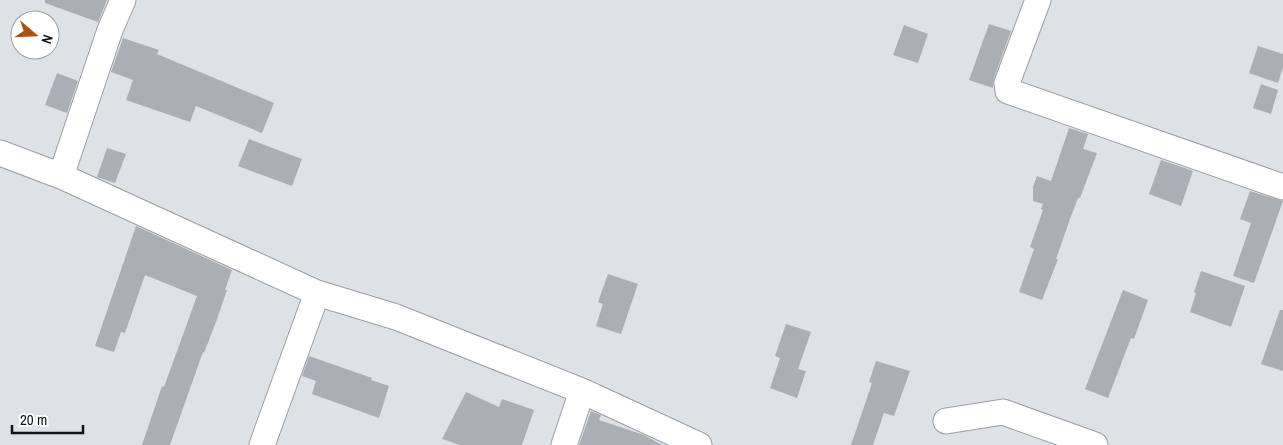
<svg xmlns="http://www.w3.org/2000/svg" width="1283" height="445" font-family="'Archivo Narrow',sans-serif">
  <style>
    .building { fill: #abaeb4 }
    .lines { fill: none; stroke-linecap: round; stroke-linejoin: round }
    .minor-casing { stroke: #9a9da3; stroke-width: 27 }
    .minor { stroke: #fff; stroke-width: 25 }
  </style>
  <rect width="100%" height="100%" fill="#dee2e7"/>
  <!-- building -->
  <path class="building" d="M45,0H107L98,22L45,3Z
    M989,24L1011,31L994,78L993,88L969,80Z
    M904,25L928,34L918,63L893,55Z
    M123,38L159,50L157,54L274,103L262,133L196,106L190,122L126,100L133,80L111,72Z
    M1258,46L1283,54V67L1278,83L1249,73Z
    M57,73L78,81L67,113L45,105Z
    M1261,84L1278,90L1271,114L1253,108Z
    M1069,128L1088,134L1083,149L1097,153L1080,198H1078L1070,219L1056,259H1058L1042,300L1019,292L1034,249L1030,247L1043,210L1041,209L1043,204L1033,201V187L1037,176L1051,181Z
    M249,139L302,159L292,186L238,166Z
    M107,148L126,154L115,183L97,177Z
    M1161,160L1193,171L1181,206L1149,194Z
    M1250,191L1283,201L1254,283L1233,276L1251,223L1240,219Z
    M136,226L232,270L225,290H227L216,322L204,353L203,352L170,445H142L162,386L164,387L197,296L145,275L125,333L121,332L114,352L95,346Z
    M1201,271L1245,286L1231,327L1190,312L1196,293L1194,292Z
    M608,274L638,284L621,334L596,326L603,304L598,302Z
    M1123,290L1148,300L1134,339L1131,338L1108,398L1085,389Z
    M1280,310H1283V371L1261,364Z
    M786,324L811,332L798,369L806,371L797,398L770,388L780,358L775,356Z
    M309,356L372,378L371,380L389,386L379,418L312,394L316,381L302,376Z
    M876,361L910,371L894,416L884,413L873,445H851L872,383L869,382Z
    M466,392L499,407L502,399L534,410L522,445H460L442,439Z
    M591,411L601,415L599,420L644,435L662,445H579Z"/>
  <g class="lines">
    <!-- minor casing -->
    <g class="minor-casing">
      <path id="minor" d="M1038,0L1007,83L1008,91L1283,187
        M0,153L61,176L317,293L396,317L582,391
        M61,176L110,30L123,0
        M946,421L1003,412L1095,445
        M262,445L317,293
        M564,445L582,391L699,445"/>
    </g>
    <!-- minor -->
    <use href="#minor" class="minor"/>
  </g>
  <!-- north arrow -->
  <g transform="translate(35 35) rotate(109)"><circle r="24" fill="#ffffff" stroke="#9fa0a0"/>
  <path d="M0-4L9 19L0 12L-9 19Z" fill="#b1500d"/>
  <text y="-8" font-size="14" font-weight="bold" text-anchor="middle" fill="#0f1112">N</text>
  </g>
  <!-- scale -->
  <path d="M12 425v8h71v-8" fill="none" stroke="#0f1112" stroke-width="2.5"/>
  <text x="20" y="425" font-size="15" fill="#0f1112" stroke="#ffffff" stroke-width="4" paint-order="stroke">20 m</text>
</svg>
